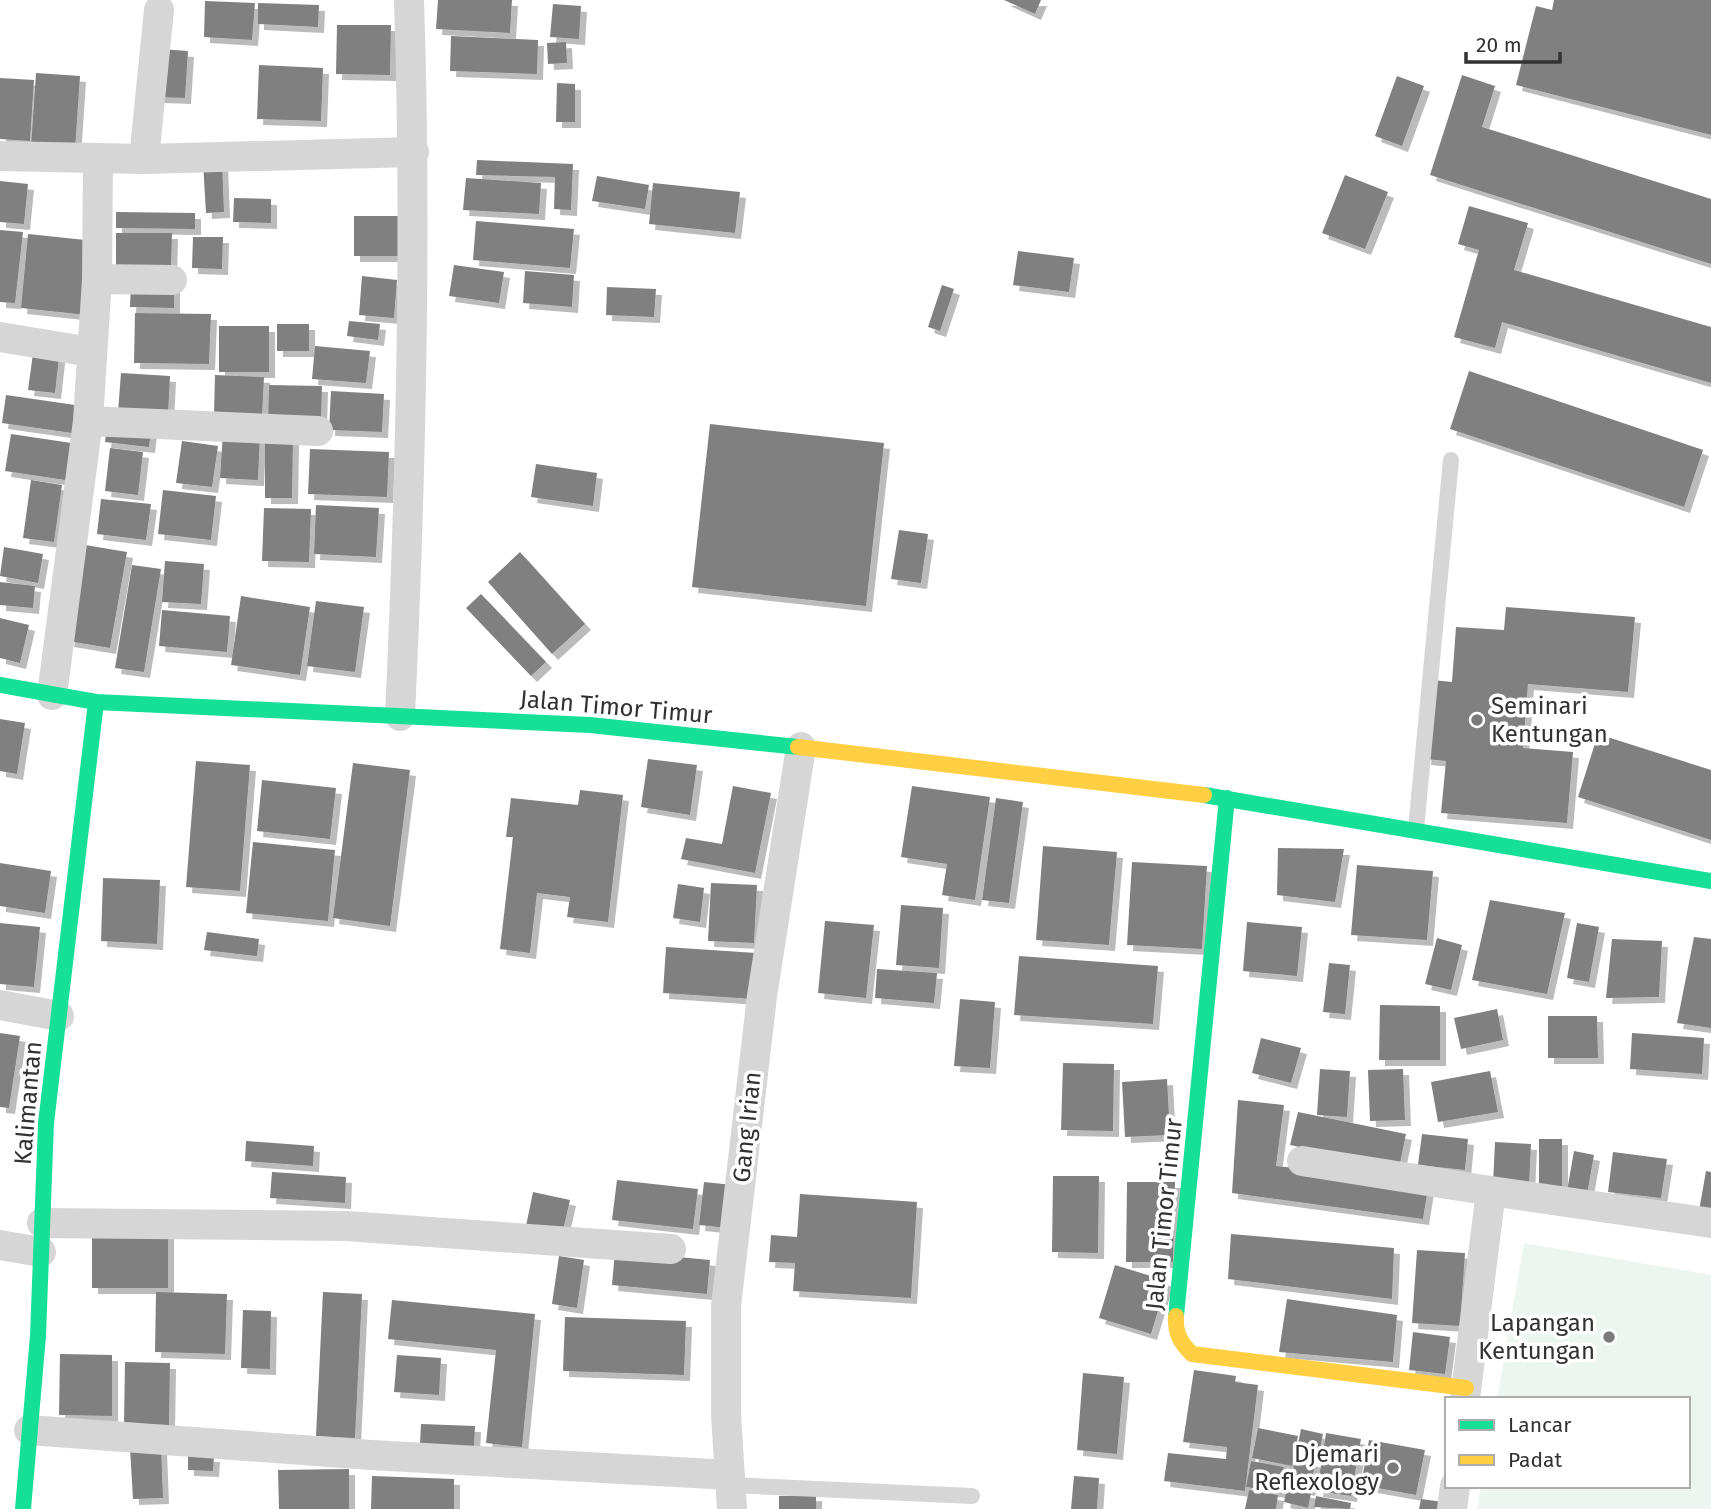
<svg xmlns="http://www.w3.org/2000/svg" width="1711" height="1509" font-family="'Fira Sans',sans-serif">
  <style>
    .green { fill: #edf5f0 }
    .building { fill: #808080; filter: url(#shadow) }
    .lines { fill: none; stroke-linecap: round; stroke-linejoin: round }
    .lane { stroke: #d6d6d6; stroke-width: 16 }
    .street { stroke: #d6d6d6; stroke-width: 30 }
    .fast { stroke: #16e098; stroke-width: 16 }
    .slow { stroke: #ffcf43; stroke-width: 16 }
    .poi-dot { fill: #7a7a7a; stroke: #fff; stroke-width: 2.5 }
    .labels { text-anchor: middle; stroke-width: 7; stroke-linejoin: round; paint-order: stroke }
    .poi-label { font-size: 24px; fill: #323232; stroke: #fff; text-anchor: end }
    .street-label { font-size: 24px; fill: #323232; stroke: #fff }
  </style>
  <defs>
    <filter id="shadow"><feDropShadow dx="6" dy="6" stdDeviation="0" flood-color="#0004"/></filter>
  </defs>
  <rect width="100%" height="100%" fill="#fff"/>
  <!-- green -->
  <path class="green" d="M1524,1243L1711,1275V1509H1477L1481,1486H1688V1399H1497Z"/>
  <!-- building -->
  <path class="building" d="M438,0H512L510,33L436,29Z
    M1004,0H1041L1035,14Z
    M1554,0H1711V135L1516,85L1536,6L1552,10Z
    M205,1L255,3L252,40L204,37Z
    M258,3L319,5L318,27L258,24Z
    M553,4L581,6L579,39L550,37Z
    M337,25H391L390,75L336,74Z
    M451,36L538,40L537,74L450,71Z
    M566,42L567,63L548,64L547,43Z
    M160,49L188,51L185,98L158,97Z
    M259,65L323,68L321,121L257,119Z
    M36,73L80,76L75,150L31,146Z
    M1462,75L1495,86L1482,127L1711,199V264L1430,175Z
    M1397,76L1424,86L1402,146L1375,136Z
    M0,78L34,80L30,141L0,139Z
    M557,83L575,84V122H556Z
    M477,160L573,164L571,210L554,209L555,177L476,175Z
    M222,161L224,212L206,213L203,162Z
    M1345,175L1388,192L1365,249L1322,233Z
    M597,176L649,185L645,209L592,201Z
    M466,178L541,183L539,214L463,210Z
    M0,181L28,184L24,224L0,222Z
    M653,183L740,192L735,233L649,224Z
    M234,198L271,199V223L233,222Z
    M1469,206L1528,223L1514,270L1711,327V383L1502,322L1495,348L1454,337L1479,250L1458,244Z
    M116,212L195,213V229L116,228Z
    M354,216H407V256H354Z
    M476,221L574,229L570,268L473,260Z
    M0,230L23,232L15,303L0,302Z
    M116,233H172L171,270L116,269Z
    M28,234L95,241L87,315L21,308Z
    M193,237H223L222,269L192,268Z
    M1018,251L1074,258L1069,292L1013,285Z
    M454,265L504,272L499,303L449,296Z
    M525,271L574,275L572,307L523,303Z
    M362,276L397,280L394,318L359,315Z
    M131,283L174,284V308L130,307Z
    M942,285L954,289L940,331L928,327Z
    M607,287L656,289L654,317L606,315Z
    M135,313L211,314L209,364L134,363Z
    M349,321L380,324L378,340L347,336Z
    M277,324H309V351H277Z
    M219,326H269V372H219Z
    M34,346L60,349L55,393L28,390Z
    M315,346L370,351L366,383L312,379Z
    M1469,371L1703,450L1684,507L1450,429Z
    M121,373L170,376L168,415L118,412Z
    M215,375L264,377L262,416L214,414Z
    M269,385L322,386L321,420L268,419Z
    M331,391L384,394L382,432L329,430Z
    M6,395L75,405L72,433L2,423Z
    M710,424L884,443L866,606L692,587Z
    M107,425L151,430L149,447L105,442Z
    M223,433L260,434L258,480L220,478Z
    M11,434L78,444L72,481L5,471Z
    M265,439H293L292,498H265Z
    M182,441L218,446L212,487L176,483Z
    M110,448L143,452L138,495L105,491Z
    M310,449L389,452L387,497L308,494Z
    M536,464L597,473L593,506L531,497Z
    M31,480L62,485L54,542L23,538Z
    M163,490L216,496L211,540L158,534Z
    M101,499L151,504L146,540L97,534Z
    M316,505L379,508L376,557L314,554Z
    M264,508L311,509L309,562L262,561Z
    M899,530L928,534L921,583L891,579Z
    M85,545L127,552L110,648L68,641Z
    M4,547L43,554L38,583L0,576Z
    M520,552L585,624L552,654L488,582Z
    M165,561L204,564L201,604L162,602Z
    M132,565L161,569L144,672L115,668Z
    M0,582L35,586L33,608L0,605Z
    M481,594L546,662L531,676L466,608Z
    M241,596L310,607L300,675L231,665Z
    M316,601L364,607L355,672L307,666Z
    M1506,607L1635,617L1628,692L1528,684L1523,748L1573,752L1567,823L1441,813L1446,761L1425,759L1432,680L1452,682L1456,627L1504,630Z
    M162,610L230,616L227,652L159,646Z
    M0,618L29,625L20,663L0,658Z
    M0,719L25,723L17,774L0,771Z
    M1598,734L1711,770V840L1578,797Z
    M648,759L697,765L690,815L641,807Z
    M196,761L250,765L240,891L186,887Z
    M353,763L410,770L390,926L333,918Z
    M262,780L336,788L330,839L257,831Z
    M733,786L771,793L755,873L681,859L686,838L722,844Z
    M912,786L990,797L975,900L942,895L947,864L901,857Z
    M580,790L623,795L608,922L567,917L570,897L537,893L530,953L500,949L513,837H506L511,798L578,805Z
    M996,798L1023,802L1009,903L982,900Z
    M253,842L335,850L328,921L246,913Z
    M1043,846L1117,852L1109,945L1036,940Z
    M1278,848L1344,849L1335,902L1277,895Z
    M1132,862L1207,866L1202,949L1127,945Z
    M0,863L51,871L45,913L0,906Z
    M1357,865L1433,871L1427,940L1351,935Z
    M103,878L160,880L157,944L101,941Z
    M711,883L757,885L754,943L708,941Z
    M678,884L704,888L700,922L673,918Z
    M1490,900L1565,913L1547,994L1472,980Z
    M901,905L943,908L939,968L896,965Z
    M825,921L874,925L866,998L818,993Z
    M1247,922L1302,927L1297,976L1243,971Z
    M0,923L40,927L34,987L0,984Z
    M1577,923L1599,927L1589,982L1567,978Z
    M207,932L259,939L257,956L204,950Z
    M1694,937L1711,939V1028L1677,1023Z
    M1437,938L1462,945L1451,990L1425,984Z
    M1612,939L1662,941L1659,997L1606,998Z
    M666,947L756,953L753,999L663,993Z
    M1019,956L1158,966L1153,1024L1014,1015Z
    M1329,963L1350,965L1345,1014L1323,1012Z
    M877,969L937,973L934,1003L875,998Z
    M960,999L995,1002L990,1068L954,1066Z
    M1380,1005L1440,1006V1060H1379Z
    M1497,1009L1503,1040L1461,1049L1454,1018Z
    M1548,1016H1597L1598,1058H1548Z
    M0,1033L20,1036L9,1108L0,1107Z
    M1632,1033L1704,1038L1702,1074L1630,1069Z
    M1261,1038L1301,1048L1291,1083L1252,1073Z
    M1063,1063L1114,1064L1113,1131L1061,1130Z
    M1320,1069L1350,1071L1347,1117L1317,1115Z
    M1403,1069L1405,1120L1370,1121L1368,1070Z
    M1490,1071L1498,1112L1438,1122L1431,1082Z
    M1167,1079L1170,1135L1125,1137L1122,1082Z
    M1238,1100L1284,1105L1276,1166L1429,1182L1423,1219L1232,1193Z
    M1298,1112L1406,1134L1399,1168L1290,1145Z
    M1422,1134L1468,1139L1465,1170L1418,1165Z
    M1539,1139H1562V1186H1539Z
    M246,1141L314,1146L313,1166L245,1161Z
    M1495,1142L1531,1144L1529,1186L1493,1184Z
    M1574,1151L1594,1155L1587,1194L1567,1191Z
    M1613,1152L1667,1159L1661,1198L1608,1192Z
    M1706,1171L1711,1172V1213L1699,1211Z
    M272,1172L346,1177L345,1203L270,1198Z
    M1053,1176H1099L1098,1253L1052,1252Z
    M617,1180L698,1189L693,1229L612,1220Z
    M704,1182L733,1185L728,1228L699,1225Z
    M1127,1182H1175L1173,1262H1126Z
    M533,1192L570,1200L561,1239L525,1231Z
    M800,1194L917,1202L911,1298L793,1291L795,1263L769,1262L771,1235L797,1237Z
    M92,1232H168V1288H92Z
    M1231,1234L1394,1248L1392,1299L1228,1279Z
    M1417,1250L1465,1253L1460,1326L1412,1323Z
    M615,1251L710,1260L707,1294L612,1285Z
    M559,1256L584,1260L577,1308L552,1304Z
    M1115,1265L1167,1281L1151,1334L1099,1318Z
    M156,1292L227,1294L225,1354L155,1352Z
    M323,1292L362,1294L355,1438L316,1436Z
    M1287,1299L1397,1315L1393,1362L1279,1352Z
    M392,1300L535,1314L522,1447L486,1443L496,1350L388,1339Z
    M243,1310L271,1311L270,1369L241,1368Z
    M565,1317L686,1321L684,1375L563,1371Z
    M1413,1332L1450,1337L1445,1374L1409,1370Z
    M60,1354L112,1355V1416L59,1415Z
    M397,1355L441,1358L439,1395L394,1392Z
    M125,1362L170,1363L169,1425L124,1424Z
    M1194,1370L1236,1376L1235,1382L1258,1385L1245,1491L1164,1481L1168,1453L1226,1459L1227,1447L1183,1442Z
    M1083,1373L1124,1377L1117,1454L1077,1450Z
    M421,1424L475,1426L474,1447L420,1444Z
    M1258,1428L1298,1436L1292,1466L1252,1458Z
    M1301,1429L1323,1434L1318,1459L1296,1454Z
    M1326,1433L1361,1439L1351,1496L1317,1491Z
    M1369,1440L1425,1450L1416,1495L1361,1485Z
    M161,1446L163,1498L133,1499L130,1448Z
    M188,1455L214,1456L213,1471L188,1470Z
    M1296,1457L1316,1462L1309,1490L1289,1485Z
    M1251,1461L1284,1467L1280,1492L1246,1487Z
    M349,1469V1509H279L278,1470Z
    M372,1476L454,1479V1509H371Z
    M1074,1476L1099,1478L1097,1509H1071Z
    M1287,1488L1311,1493L1308,1508L1284,1502Z
    M1249,1490L1278,1495L1276,1509H1245Z
    M816,1495V1509H779V1496Z
    M1316,1496L1351,1503L1350,1509L1314,1507Z
    M1421,1499L1443,1502L1442,1509H1419Z"/>
  <g class="lines">
    <!-- lane -->
    <path class="lane" d="M1416,829L1451,460
      M731,1485L972,1496"/>
    <!-- street -->
    <path class="street" d="M0,156L144,159L414,152
      M144,159L159,10
      M97,279L172,280
      M0,337L91,352
      M88,421L318,431
      M52,695L88,421L97,279L98,158
      M400,716C411,477 417,238 409,0
      M0,1005L59,1016
      M1302,1161L1491,1191
      M42,1223L346,1226L671,1249
      M0,1245L41,1252
      M1465,1399L1491,1191L1711,1223
      M29,1430L371,1455L730,1475
      M732,1509L726,1415V1306L762,996L801,747
      M1452,1509L1455,1486"/>
    <!-- fast -->
    <path class="fast" d="M0,685L96,702L590,725L798,747
      M1204,795L1711,881
      M1176,1316L1227,798
      M23,1509L38,1336L46,1123L96,702"/>
    <!-- slow -->
    <path class="slow" d="M798,747L1204,795
      M1176,1316C1175,1333 1180,1342 1192,1354L1466,1388"/>
  </g>
  <!-- markers -->
  <g class="poi-dot">
    <circle cx="1477" cy="720" r="7"/>
    <circle cx="1609" cy="1337" r="7"/>
    <circle cx="1393" cy="1468" r="7"/>
  </g>
  <g class="labels">
    <!-- poi labels -->
    <g class="poi-label">
      <text x="1491" y="714" text-anchor="start">Seminari<tspan x="1491" dy="28">Kentungan</tspan></text>
      <text x="1595" y="1331">Lapangan<tspan x="1595" dy="28">Kentungan</tspan></text>
      <text x="1379" y="1462">Djemari<tspan x="1379" dy="28">Reflexology</tspan></text>
    </g>
    <!-- street labels -->
    <g class="street-label">
      <text transform="translate(616 707) rotate(5)" y="8">Jalan Timor Timur</text>
      <text transform="translate(28 1103) rotate(-85)" y="8">Kalimantan</text>
      <text transform="translate(747 1127) rotate(-84)" y="8">Gang Irian</text>
      <text transform="translate(1164 1214) rotate(-84)" y="8">Jalan Timor Timur</text>
    </g>
  </g>
  <!-- legend -->
  <rect x="1445" y="1397" width="245" height="91" fill="#ffffff" stroke="#adadad" stroke-width="2"/>
  <rect x="1459" y="1420" width="35" height="10" fill="#16e098" stroke="#adadad" stroke-width="2"/>
  <text x="1508" y="1432" font-size="21" fill="#323232">Lancar</text>
  <rect x="1459" y="1455" width="35" height="10" fill="#ffcf43" stroke="#adadad" stroke-width="2"/>
  <text x="1508" y="1467" font-size="21" fill="#323232">Padat</text>
  <!-- scale -->
  <path d="M1466 52v10h94v-10" fill="none" stroke="#323232" stroke-width="3.5"/>
  <text x="1476" y="52" font-size="21" fill="#323232" stroke="#ffffff" stroke-width="5" paint-order="stroke">20 m</text>
</svg>
